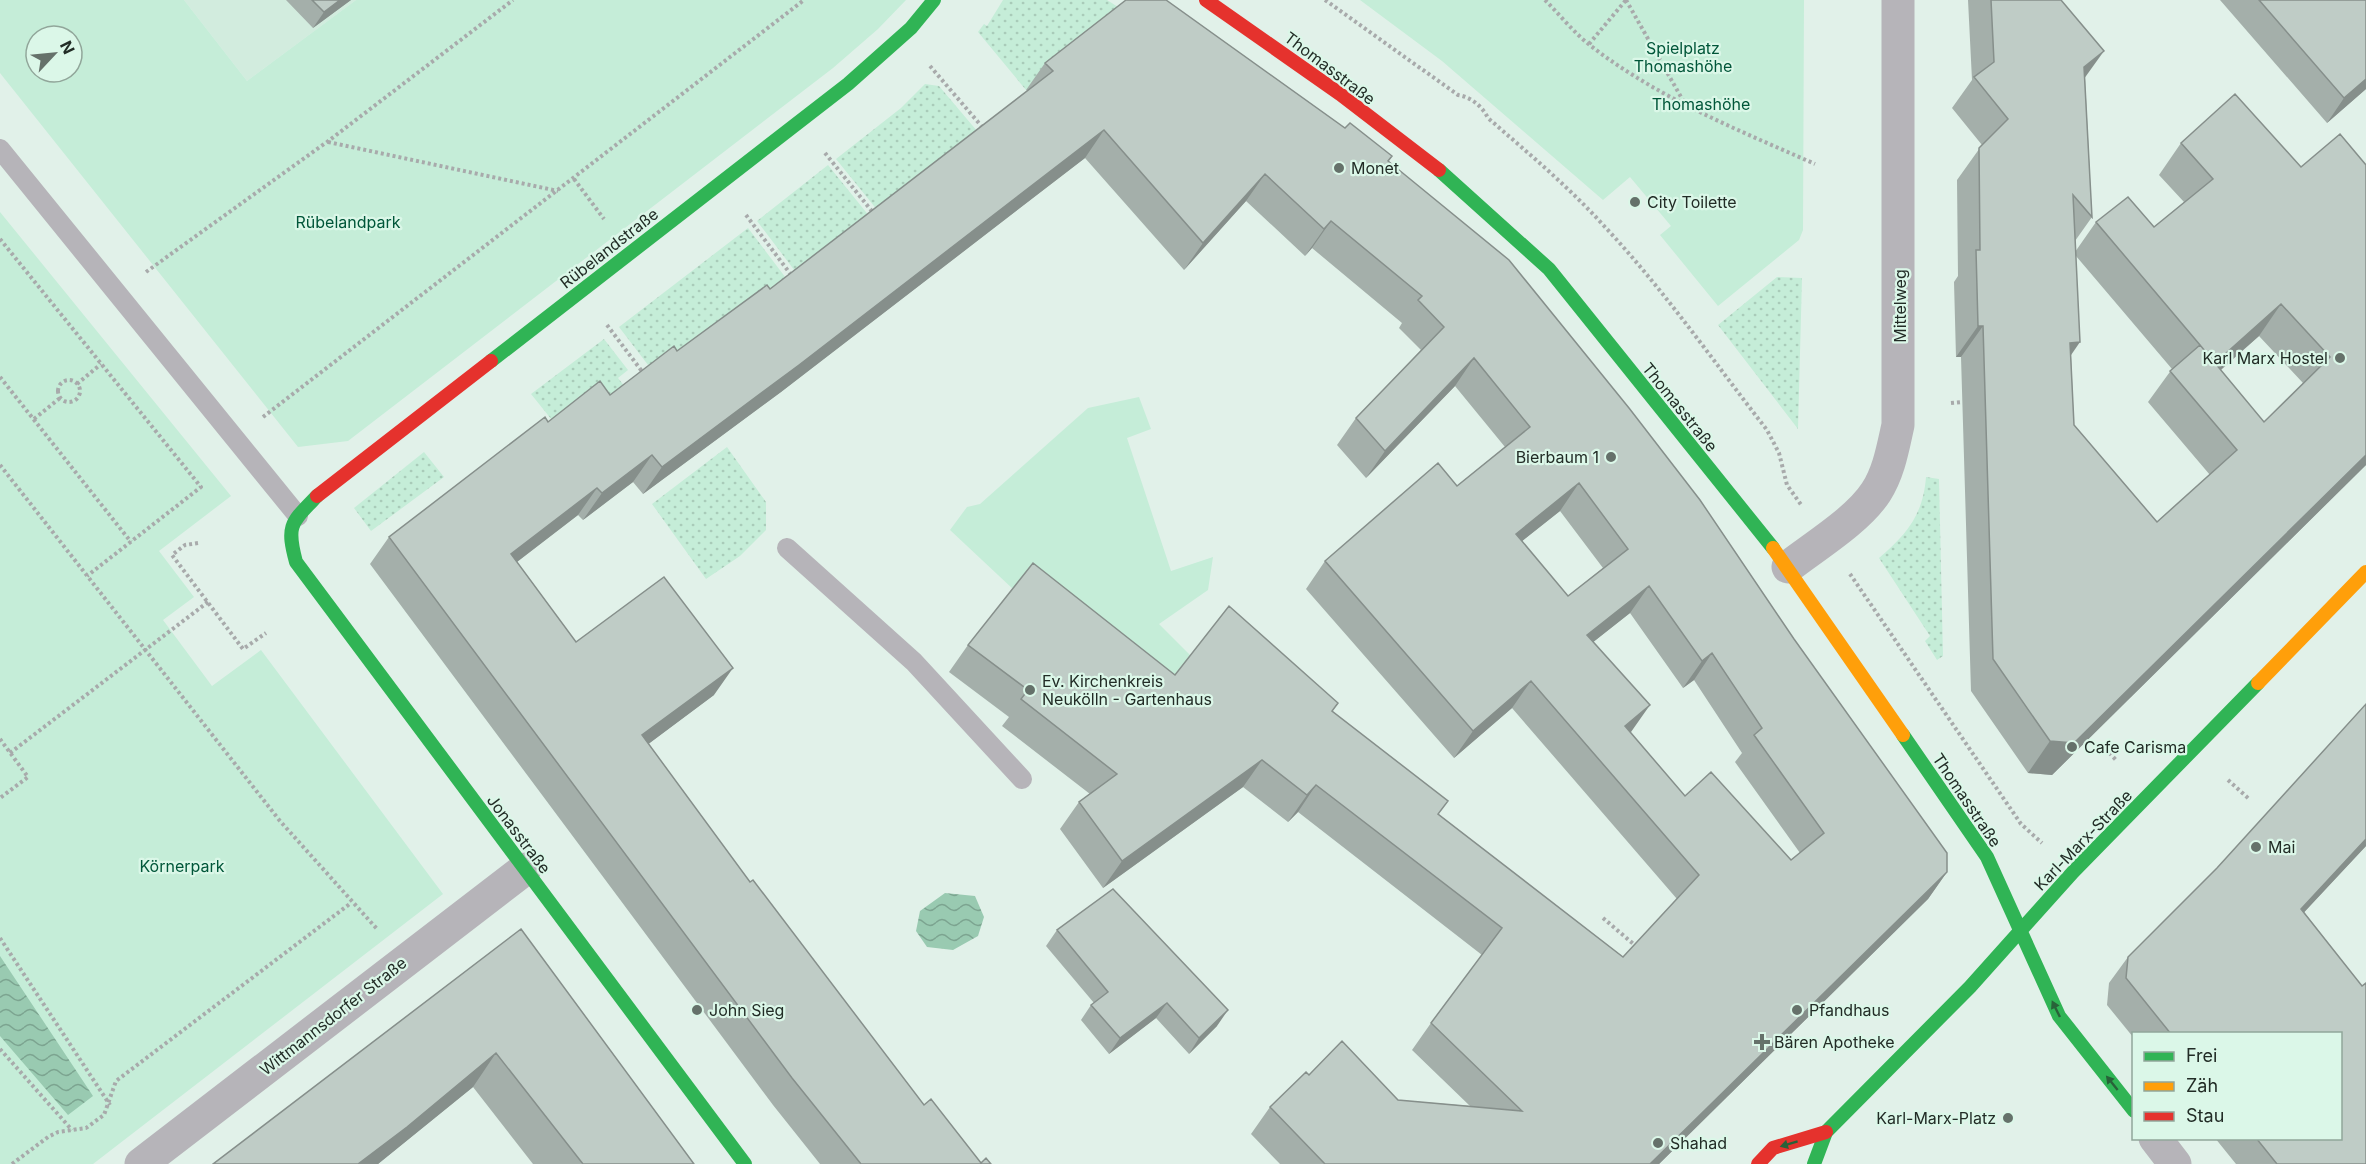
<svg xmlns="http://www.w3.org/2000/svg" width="2366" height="1164" font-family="Inter,sans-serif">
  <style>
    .built { fill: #d2ecde }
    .grass { fill: url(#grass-dots) }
    .park { fill: #c5edd8; fill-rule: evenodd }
    .water { fill: url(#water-waves) }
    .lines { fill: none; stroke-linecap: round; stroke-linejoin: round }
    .path { stroke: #a8aaab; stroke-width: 4; stroke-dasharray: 3 3; stroke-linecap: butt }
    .lane { stroke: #b6b4b9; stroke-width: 20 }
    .street { stroke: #b6b4b9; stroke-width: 33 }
    .fast { stroke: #30b455; stroke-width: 14 }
    .slow { stroke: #ff9f0a; stroke-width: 14 }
    .jam { stroke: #e5322d; stroke-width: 14 }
    .wall { fill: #a4afaa; fill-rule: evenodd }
    .shaded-wall { fill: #868f8b }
    .building { fill: #bfccc6; stroke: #868f8b; stroke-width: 1.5; fill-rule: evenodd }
    .oneway { fill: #286239 }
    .poi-dot { fill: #65716a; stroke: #dbf7e8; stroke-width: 2 }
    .labels { text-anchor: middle; stroke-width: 4.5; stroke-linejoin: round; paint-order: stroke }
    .park-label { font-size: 16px; fill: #005639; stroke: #dbf7e8 }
    .street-label { font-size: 16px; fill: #222c26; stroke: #dbf7e8 }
    .poi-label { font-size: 16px; fill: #222c26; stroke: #dbf7e8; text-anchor: start }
  </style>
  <defs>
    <pattern id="grass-dots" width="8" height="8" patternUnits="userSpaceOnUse" patternTransform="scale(1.5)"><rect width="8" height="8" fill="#c5edd8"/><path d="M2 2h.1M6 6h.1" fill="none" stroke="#a9cbb9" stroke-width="1.8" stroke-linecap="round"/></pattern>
    <pattern id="water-waves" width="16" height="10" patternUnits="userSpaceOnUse" patternTransform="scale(1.5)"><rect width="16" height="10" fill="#99cab1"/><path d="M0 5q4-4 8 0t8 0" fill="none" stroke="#7ca490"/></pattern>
  </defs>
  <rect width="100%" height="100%" fill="#e1f1e9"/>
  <!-- built -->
  <path class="built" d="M184,0H356L247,81Z"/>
  <!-- grass -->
  <path class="grass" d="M1003,0H1107L1126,12L1026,90L978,32L984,24L987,26Z
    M925,84L939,86L983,138L882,216L836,159L901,108Z
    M828,165L874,222L801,279L757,221Z
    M748,228L792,286L658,378L619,327Z
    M1777,277L1802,278L1798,429L1718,325Z
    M604,339L628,370L618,378L635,400L564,435L531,394Z
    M727,447L766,502V530L740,556L706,579L652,504Z
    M424,452L444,477L371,531L354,508Z
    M1926,477L1939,479L1943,656L1937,660L1925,641L1930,636L1879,558C1907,534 1923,515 1926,477Z"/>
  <!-- park -->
  <path class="park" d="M0,0H184L247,81L356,0H906L878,29L833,68L348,441L298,447L0,73ZM36,36H72V72H36Z
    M1360,0H1804L1803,230L1799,240L1718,306L1660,235L1671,226L1630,177L1603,200L1442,61Z
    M0,212L231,496L159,551L194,597L163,620L212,686L261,650L443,894L93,1164H0Z
    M1139,397L1151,429L1127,438L1171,571L1213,557L1208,590L1159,624L1192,657L1154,706L1014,590L950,530L967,507L980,504L1088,408Z"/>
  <!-- water -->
  <path class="water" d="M945,893L975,896L984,917L978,936L953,950L927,947L916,931L920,911Z
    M0,956L93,1096L68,1115L0,1036Z"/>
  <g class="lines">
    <!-- path -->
    <path class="path" d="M1325,0L1458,95C1471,97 1482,106 1488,118C1528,153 1569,187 1605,227C1664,290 1714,362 1767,430L1779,453L1787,485L1802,506
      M1545,0C1560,15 1574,33 1591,46C1658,98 1738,130 1815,164
      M1626,0L1685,104
      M1589,44L1626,0
      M930,66L984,129
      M328,142L558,191
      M825,153L875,215
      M574,179L604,219
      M746,215L792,276
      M0,239L201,487L87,576
      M146,272L327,142L513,0
      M607,325L644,374
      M0,377L131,542
      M58 391a11 11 0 1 1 22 0a11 11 0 1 1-22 0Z
      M77,384L101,364
      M1951,403L1962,402
      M263,417L804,0
      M34,419L60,398
      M0,465L280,821L377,929
      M198,543L185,545L172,555L243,649L266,633
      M1850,574L2021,824L2042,843
      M0,739L28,777L0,798
      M2101,744L2117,761
      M10,753L208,602
      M2228,780L2249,799
      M1603,918L1637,947
      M0,938L110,1105
      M0,1049L72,1130
      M12,1164L48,1137L58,1132L86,1128L104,1115L116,1081L351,903"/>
    <!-- lane -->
    <path class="lane" d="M0,149L298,516
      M787,548L914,662L1022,779"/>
    <!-- street -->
    <path class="street" d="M1788,567C1815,546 1858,520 1876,492C1889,472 1893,447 1898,425V0
      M2155,1138L2175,1164
      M141,1164L525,869"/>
    <!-- fast -->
    <path class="fast" d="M1439,170L1549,269L1773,548
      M491,361L848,84L911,28L934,0
      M317,496C291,523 286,525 296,562L745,1164
      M1903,735L1987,857L2059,1016L2134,1111
      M1814,1164L1826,1132L1970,987L2073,872L2258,683"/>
    <!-- slow -->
    <path class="slow" d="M1773,548L1903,735
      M2258,683L2366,572"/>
    <!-- jam -->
    <path class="jam" d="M1206,0L1340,94L1439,170
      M317,496L491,361
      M1758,1164L1773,1148L1826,1132"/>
  </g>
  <!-- wall -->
  <path class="wall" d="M286,0H351L313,28Z
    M1968,0H2061L2085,78L2092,217L2075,241V252L2096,222L2154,227L2184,202L2159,175L2181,143L2301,167L2366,465L2052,775L2028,773L1971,691L1961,357H1956L1954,282L1958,276L1957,180L1982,145L1952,108L1972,80ZM2076,256L2172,369L2148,402L2210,475L2157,522L2074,425L2071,355ZM2259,336L2303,383L2264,422L2221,370Z
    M2220,0H2366V89L2327,123Z
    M1045,63L1389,161L1947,872L1928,899L1659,1164H1280L1251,1134L1270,1107L1309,1075L1398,1100L1470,1106L1412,1050L1431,1023L1482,955L1298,812L1288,822L1243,787L1103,888L1060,829L1079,802L1090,794L1002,726L1009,717L949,672L968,645L1175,675L1338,703L1332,711L1438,814L1623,957L1677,899L1512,708L1454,758L1306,589L1325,561L1457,486L1505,447L1455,386L1366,478L1337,445L1356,418L1421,350L1399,328L1402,323L1312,248L1305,256L1246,201L1184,270L1085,158L781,392L643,494L633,482L583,520L578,515L517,562L576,642L714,695L648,744L750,882L924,1105L981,1163L991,1164H820L773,1105L370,564L389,537L548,422L610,395L770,289L1028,91L1026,90ZM1560,511L1603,568L1568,596L1522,541ZM1630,613L1683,688L1694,680L1742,753L1735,762L1800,853L1791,860L1685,796L1630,732H1631L1593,642Z
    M2366,704V846L2304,912L2362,986L2366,983V1164H2236L2215,1138H2340V1034H2133V1037L2107,1005L2109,983L2128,957L2217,868Z
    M521,929L694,1164H533L473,1087L378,1164H213Z
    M1057,930L1217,1026L1189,1054L1156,1018L1109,1054L1081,1020L1091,1005L1094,1003L1046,946Z"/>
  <!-- shaded-wall -->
  <path class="shaded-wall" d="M340,0H351L313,28L324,12Z
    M2104,51L2081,83L2084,67Z
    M2366,79V89L2327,123L2344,98Z
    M1104,130L1085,158L781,392L643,494L662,467Z
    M1265,174L1246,201L1184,270L1203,243Z
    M1331,221L1312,248L1305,256L1324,229Z
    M2281,304L2259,336L2193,394L2215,363Z
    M1978,326H1983L1961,357H1956Z
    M2080,342L2058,374L2070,343Z
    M1474,358L1455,386L1366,478L1385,451Z
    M652,455L633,482L583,520L602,493Z
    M2366,455V465L2052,775L2028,773L2050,741Z
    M1579,483L1560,511L1497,561L1516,534Z
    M597,488L578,515L492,581L511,554Z
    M1649,586L1630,613L1568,662L1587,635Z
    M1712,653L1694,680L1683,688L1702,661Z
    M733,668L714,695L623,763L642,735Z
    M1531,681L1512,708L1454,758L1473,731Z
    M1650,705L1631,732L1606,753L1625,726Z
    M1262,760L1243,787L1103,888L1122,861Z
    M1316,785L1298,812L1288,822L1307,795Z
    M2366,839V846L2282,936L2301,909Z
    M1947,872L1928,899L1659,1164H1650Z
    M1167,1003L1156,1018L1109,1054L1120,1038Z
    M1228,1010L1217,1026L1189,1054L1199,1038Z
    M496,1053L473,1087L378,1164H358Z"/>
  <!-- building -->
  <path class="building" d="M312,0H340L324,12Z
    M1126,0H1166L1345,128L1350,123L1392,156L1388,161L1509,260L1629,408L1700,500L1794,639L1947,853V872L1650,1164H1325L1270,1107L1306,1072L1309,1075L1342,1041L1398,1100L1522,1111L1431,1023L1502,928L1316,785L1307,795L1262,760L1122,861L1079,802L1117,774L1021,699L1028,690L968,645L1033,563L1175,675L1229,606L1338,703L1332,711L1448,801L1438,814L1623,957L1699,875L1531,681L1473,731L1325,561L1438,463L1457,486L1530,427L1474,358L1385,451L1356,418L1444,327L1418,300L1422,296L1331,221L1324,229L1265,174L1203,243L1104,130L799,365L662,467L652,455L602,493L597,488L511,554L576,642L664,577L733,668L642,735L750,882L753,880L924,1105L931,1099L981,1163L986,1158L991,1164H861L792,1078L389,537L545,417L548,422L600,381L610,395L674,346L677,351L767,285L770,289L1053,71L1045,63ZM1579,483L1628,549L1568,596L1516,534ZM1649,586L1702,661L1712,653L1762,728L1754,735L1824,833L1791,860L1711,772L1685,796L1625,726L1650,705L1587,635Z
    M1991,0H2061L2104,51L2084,67L2092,217L2073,195L2080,342L2070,343L2074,425L2157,522L2237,450L2170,371L2200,345L2096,222L2128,197L2154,227L2213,179L2181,143L2235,94L2301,167L2340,134L2366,165V455L2074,743L2050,741L1993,659L1983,326H1978L1976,250H1980L1979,148L2008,119L1974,77L1994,62ZM2281,304L2330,357L2264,422L2200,345L2215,363Z
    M2259,0H2366V79L2344,98Z
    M2366,704V839L2301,909L2362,986L2366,983V1164H2277L2256,1138H2340V1034H2171L2126,978L2128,957L2217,868Z
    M1113,889L1228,1010L1199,1038L1167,1003L1120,1038L1091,1005L1108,992L1057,930Z
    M521,929L694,1164H583L496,1053L407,1127L358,1164H213Z"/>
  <!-- one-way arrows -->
  <defs><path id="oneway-solid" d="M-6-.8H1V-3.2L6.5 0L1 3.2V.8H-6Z" transform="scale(1.5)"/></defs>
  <g class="oneway">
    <use href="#oneway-solid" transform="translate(2056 1009) rotate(-116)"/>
    <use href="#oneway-solid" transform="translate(2112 1083) rotate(-129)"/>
    <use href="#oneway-solid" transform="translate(1789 1144) rotate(163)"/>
  </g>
  <!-- markers -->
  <g class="poi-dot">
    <circle cx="1339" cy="168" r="6"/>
    <circle cx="1635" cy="202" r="6"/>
    <circle cx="2340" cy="358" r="6"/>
    <circle cx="1611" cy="457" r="6"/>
    <circle cx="1030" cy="690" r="6"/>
    <circle cx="2072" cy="747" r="6"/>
    <circle cx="2256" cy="847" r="6"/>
    <circle cx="697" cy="1010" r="6"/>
    <circle cx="1797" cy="1010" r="6"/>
    <path d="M1759 1033h6v6h6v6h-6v6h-6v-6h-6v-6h6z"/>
    <circle cx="2008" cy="1118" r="6"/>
    <circle cx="1658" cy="1143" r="6"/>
  </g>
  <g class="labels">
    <!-- park labels -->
    <g class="park-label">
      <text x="1683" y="54">Spielplatz<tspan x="1683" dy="18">Thomashöhe</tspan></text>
      <text x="1701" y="110">Thomashöhe</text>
      <text x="348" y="228">Rübelandpark</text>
      <text x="182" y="872">Körnerpark</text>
    </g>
    <!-- street labels -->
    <g class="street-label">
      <text transform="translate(1330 68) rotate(37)" y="6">Thomasstraße</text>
      <text transform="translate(609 248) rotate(-38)" y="6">Rübelandstraße</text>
      <text transform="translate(1900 306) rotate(-90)" y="6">Mittelweg</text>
      <text transform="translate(1680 407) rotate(51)" y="6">Thomasstraße</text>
      <text transform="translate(1967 800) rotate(56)" y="6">Thomasstraße</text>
      <text transform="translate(519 834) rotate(53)" y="6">Jonasstraße</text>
      <text transform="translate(2083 840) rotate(-46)" y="6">Karl-Marx-Straße</text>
      <text transform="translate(333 1016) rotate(-38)" y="6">Wittmannsdorfer Straße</text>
    </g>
    <!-- poi labels -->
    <g class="poi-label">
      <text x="1351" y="174">Monet</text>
      <text x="1647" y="208">City Toilette</text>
      <text x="2328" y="364" text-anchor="end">Karl Marx Hostel</text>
      <text x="1599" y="463" text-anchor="end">Bierbaum 1</text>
      <text x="1042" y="687">Ev. Kirchenkreis<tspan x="1042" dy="18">Neukölln - Gartenhaus</tspan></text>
      <text x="2084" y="753">Cafe Carisma</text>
      <text x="2268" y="853">Mai</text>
      <text x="709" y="1016">John Sieg</text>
      <text x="1809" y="1016">Pfandhaus</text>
      <text x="1774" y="1048">Bären Apotheke</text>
      <text x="1996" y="1124" text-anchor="end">Karl-Marx-Platz</text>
      <text x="1670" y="1149">Shahad</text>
    </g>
  </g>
  <!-- legend -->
  <rect x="2132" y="1032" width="210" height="108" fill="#dbf7e8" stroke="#91a69a" stroke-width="1.5"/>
  <rect x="2144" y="1052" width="30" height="9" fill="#30b455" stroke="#91a69a" stroke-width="1.5"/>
  <text x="2186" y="1062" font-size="18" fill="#222c26">Frei</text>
  <rect x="2144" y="1082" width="30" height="9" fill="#ff9f0a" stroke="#91a69a" stroke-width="1.5"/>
  <text x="2186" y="1092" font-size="18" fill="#222c26">Zäh</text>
  <rect x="2144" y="1112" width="30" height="9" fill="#e5322d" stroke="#91a69a" stroke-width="1.5"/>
  <text x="2186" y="1122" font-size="18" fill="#222c26">Stau</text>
  <!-- north arrow -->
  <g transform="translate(54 54) rotate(64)"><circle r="28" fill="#dbf7e8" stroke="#91a69a" stroke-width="1.5"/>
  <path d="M0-4.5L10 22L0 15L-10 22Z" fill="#65716a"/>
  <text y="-9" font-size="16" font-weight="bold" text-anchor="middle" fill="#222c26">N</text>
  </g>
</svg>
